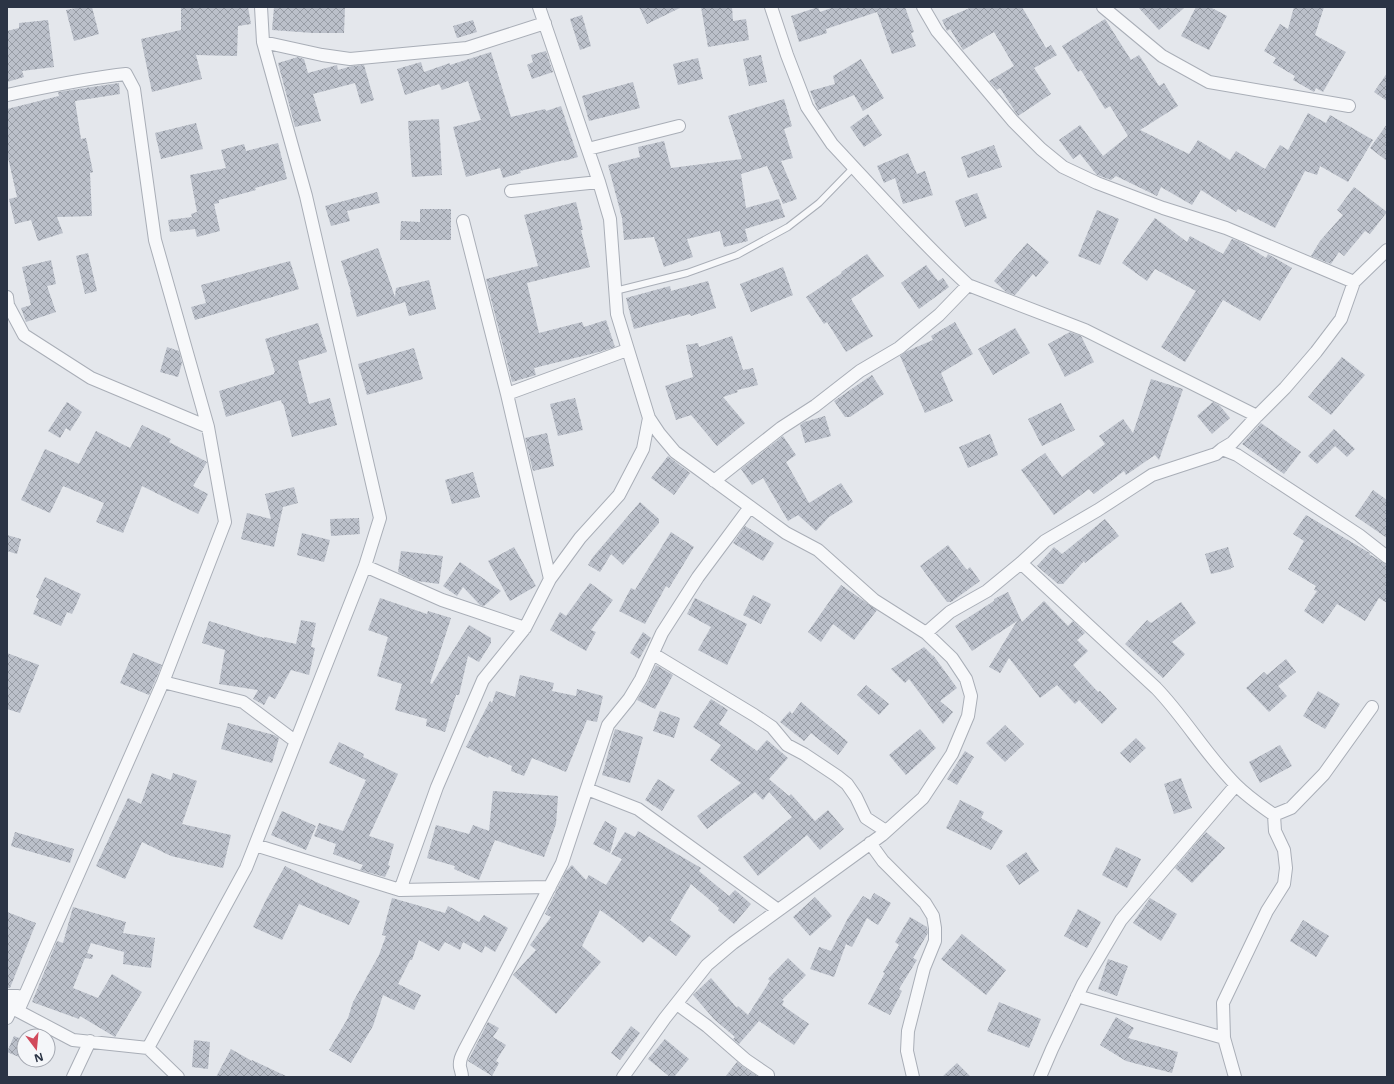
<svg xmlns="http://www.w3.org/2000/svg" width="1394" height="1084" font-family="'Noto Sans',sans-serif">
  <style>
    .building { fill: url(#building-cross-hatch) }
    .lines { fill: none; stroke-linecap: round; stroke-linejoin: round }
    .service-casing { stroke: #a9aeb7; stroke-width: 8 }
    .minor-casing { stroke: #a9aeb7; stroke-width: 14 }
    .service { stroke: #f7f8fa; stroke-width: 6 }
    .minor { stroke: #f7f8fa; stroke-width: 12 }
  </style>
  <defs>
    <pattern id="building-cross-hatch" width="8" height="8" patternUnits="userSpaceOnUse"><rect width="8" height="8" fill="#bbc0ca"/><path d="M0 0l8 8M0 8l8-8" fill="none" stroke="#989da6"/></pattern>
  </defs>
  <rect width="100%" height="100%" fill="#e4e7ec"/>
  <!-- building -->
  <path class="building" d="M81,7H92L99,34L74,41L66,10Z
    M181,7H248L251,24L238,26L237,56L196,55L202,79L152,92L141,39L181,30Z
    M274,7H345L344,33H313L272,30Z
    M639,7H682L647,24Z
    M701,7H732L733,21L746,19L749,40L708,47Z
    M818,7L820,12L834,7H905L914,32L911,33L916,46L892,54L877,12L826,29L827,33L799,42L791,16Z
    M972,7H1022L1046,48L1051,45L1057,55L1034,68L1051,94L1018,116L1000,88L997,90L989,81L1014,66L994,32L963,50L950,29L947,31L942,20Z
    M1138,7H1185L1159,30Z
    M1196,7H1210L1227,16L1209,50L1181,36Z
    M1294,7H1324L1315,35L1346,52L1323,92L1316,88L1314,92L1293,80L1295,76L1273,63L1276,58L1264,51L1280,24L1288,29Z
    M582,15L591,46L580,50L570,19Z
    M1105,19L1131,60L1139,55L1159,86L1164,83L1178,106L1140,130L1189,154L1198,140L1230,160L1236,151L1265,169L1280,145L1288,150L1308,113L1326,123L1330,115L1373,140L1348,182L1320,166L1317,175L1305,171L1275,228L1238,209L1236,212L1201,190L1192,205L1161,187L1157,196L1116,176L1111,180L1100,176L1097,175L1080,154L1073,159L1059,140L1080,125L1103,156L1128,136L1110,106L1105,109L1081,70L1078,72L1062,46Z
    M48,20L54,67L22,71L24,77L7,82V31L19,28V23Z
    M473,20L477,32L457,38L453,26Z
    M546,51L553,72L532,79L527,65L533,62L531,55Z
    M491,52L511,117L545,109L546,111L561,106L578,157L564,161V160L520,171L521,173L503,178L500,168L466,177L453,127L481,120L468,81L442,90L439,84L405,95L397,69L421,62L424,72L450,63V65Z
    M761,55L767,82L749,86L743,59Z
    M298,57L304,59L308,73L337,65L338,70L352,66L364,65L374,100L361,104L355,83L313,94L321,121L295,127L278,63Z
    M698,58L703,79L678,85L673,64Z
    M861,59L884,98L863,111L854,95L818,110L810,91L835,84L833,76Z
    M1387,73V101L1374,92Z
    M633,82L640,108L589,121L582,96Z
    M119,83L120,94L75,101L81,139L86,138L93,172L90,173L92,216L57,217L63,233L38,241L31,220L15,224L9,199L17,197L7,153V109L59,96L58,92Z
    M784,99L792,126L784,129L793,158L781,161L797,199L783,204L767,166L741,174L746,208L779,199L785,217L745,229L748,241L724,247L720,231L687,239L693,257L664,267L654,237L624,240L622,218L608,165L640,157L638,147L664,141L671,168L742,159L728,116Z
    M868,114L882,135L864,147L850,127Z
    M439,119L442,175L412,177L408,121Z
    M196,123L203,149L161,159L155,133Z
    M1387,124V161L1370,148Z
    M278,143L287,179L255,188L256,190L219,200V203L214,204L220,231L197,237L195,229L170,232L168,220L192,217L191,214L197,212L190,175L226,168L221,150L244,144L246,151Z
    M994,145L1002,167L968,178L961,157Z
    M908,153L917,174L925,171L933,195L903,204L895,178L884,183L877,166Z
    M1354,187L1387,212L1370,234L1365,231L1344,256L1339,252L1331,264L1311,256L1320,241L1343,215L1337,210Z
    M377,192L380,203L347,211L350,221L331,226L325,206Z
    M977,193L987,218L965,227L955,201Z
    M576,202L583,230H581L590,267L527,283L539,333L582,322L584,327L606,320L615,347L599,352L534,368L536,375L512,382L486,279L538,266L524,215Z
    M420,209H451V240H400L401,221L420,222Z
    M1097,210L1119,219L1100,265L1078,256Z
    M1155,218L1187,242L1190,236L1223,254L1232,239L1241,242L1266,258L1268,254L1292,268L1260,321L1223,300L1185,362L1161,347L1196,291L1155,269L1147,281L1122,263Z
    M1027,243L1049,262L1036,277L1033,274L1015,295L1006,292L994,281Z
    M378,248L395,297L396,288L429,280L436,309L409,316L405,302L357,317L350,292H351L341,261Z
    M88,253L97,291L85,294L76,256Z
    M867,254L884,276L851,299L873,336L846,352L827,322L824,324L806,297L842,273L841,272Z
    M51,260L56,284L47,286L56,312L26,322L21,308L31,305L22,267Z
    M290,261L299,289L195,320L191,307L206,303L201,285Z
    M926,265L938,281L943,278L949,287L919,309L901,283Z
    M783,267L793,295L751,312L740,284Z
    M708,281L716,308L691,316L690,314L634,329L626,298L670,286L671,291Z
    M955,322L973,354L941,373L953,401L925,413L900,356L905,352L933,340L931,336Z
    M318,323L327,352L298,361L309,404L330,398L337,425L292,437L283,403L282,404L281,400L226,417L219,391L274,374V372H275L265,339Z
    M1015,328L1030,353L993,375L978,349Z
    M1070,332L1081,336L1094,362L1065,377L1048,344Z
    M732,336L743,370L753,368L758,385L737,390L738,392L723,397L745,423L717,446L691,415L676,420L665,386L693,377L686,345L698,343L699,347Z
    M167,347L179,351L182,363L178,377L160,372Z
    M414,348L423,379L367,395L358,364Z
    M1342,357L1365,375L1331,415L1308,397Z
    M872,375L884,394L850,417H845L834,401Z
    M1151,379L1183,389L1159,460L1155,455L1126,475L1124,471L1094,494L1089,489L1054,515L1021,470L1045,453L1062,477L1105,444L1099,436L1123,419L1133,433Z
    M575,398L583,430L558,436L550,404Z
    M67,402L82,412L70,431L66,428L60,438L48,431Z
    M1213,402L1220,406L1230,418L1212,434L1197,416Z
    M1061,403L1075,430L1042,446L1028,419Z
    M825,416L831,436L805,443L800,425L804,422Z
    M1261,423L1301,452L1284,474L1242,444Z
    M142,425L171,439L169,442L207,462L193,486L208,494L198,514L142,486L123,533L96,522L104,503L63,486L50,513L21,500L45,449L79,464L96,431L130,448Z
    M1334,429L1355,449L1347,457L1335,446L1317,464L1308,456Z
    M547,433L554,466L533,471L525,438Z
    M990,434L998,455L968,468L959,447Z
    M783,436L796,455L786,462L809,503L841,483L853,502L829,517L816,531L798,515L788,521L763,478L752,485L741,469Z
    M668,456L690,473L674,495L651,478Z
    M473,472L480,497L452,504L445,480Z
    M294,487L298,503L283,507L274,547L241,539L247,513L271,519L265,494Z
    M1373,490L1387,500V538L1355,516Z
    M640,502L659,519V523L623,565L611,554L600,572L588,565L593,557Z
    M1306,515L1368,552L1370,553L1369,554L1387,565V603L1379,598L1365,621L1337,604L1323,624L1304,611L1317,591L1314,590L1316,586L1288,569L1304,541L1293,534Z
    M359,518L360,534L331,536L330,519Z
    M1105,519L1119,536L1085,563L1084,561L1063,584H1058L1037,566L1054,547L1062,554Z
    M745,526L774,543L763,561L733,543Z
    M671,532L694,547L669,588L666,586L645,624L619,611L631,588L635,590Z
    M302,533L330,540L324,562L297,555Z
    M7,535L21,539L17,554L7,551Z
    M948,545L967,570L970,567L980,581L951,602H947L920,566Z
    M514,547L536,586L510,601L488,561Z
    M1228,547L1234,567L1231,568V569L1211,574L1205,554Z
    M401,551L443,556L439,584L417,581L398,572Z
    M460,562L501,591L484,606L480,605L463,587L457,596L443,586Z
    M45,577L81,594L72,614L67,612L61,626L33,614L39,599L36,597Z
    M590,583L613,600L591,630L596,632L586,651L550,630L560,612L566,616Z
    M841,585L877,610L854,640L833,624L821,642L808,632Z
    M1008,592L1022,622L1044,601L1068,626L1073,621L1085,633L1077,640L1088,651L1073,665L1098,692L1100,691L1117,709L1102,724L1079,700L1075,704L1057,685L1040,698L1009,658L1000,673L989,667L1017,621L972,651L955,626L994,601V599Z
    M753,595L771,604L761,624L743,615Z
    M380,598L427,614L428,611L451,618L430,683L432,684L469,625L491,638V643L479,662L468,656L459,695H456L445,732L426,726L427,719L395,710L402,684L377,676L388,637L368,630Z
    M695,598L747,624L727,665L698,650L711,627L687,614Z
    M1181,602L1196,623L1172,642L1185,654L1163,678L1125,644L1147,620L1151,623Z
    M301,620L316,623L311,647L315,648L309,675L291,670L275,699L269,696L264,705L253,699L258,690L219,684L225,650L202,643L209,621L264,638V637L296,644Z
    M643,632L651,638L639,659L630,653Z
    M924,647L933,656V655L957,688L940,701L953,712L943,724L909,679L905,683L891,669Z
    M7,653L39,665L20,713L7,709Z
    M133,653L162,665L149,695L120,683Z
    M1286,659L1296,672L1278,686L1287,696L1269,712L1246,688L1264,672L1267,675Z
    M656,665L673,675L655,709L637,700L648,682Z
    M520,675L554,683L552,691L576,696L577,689L603,696L597,722L587,720L566,772L532,758L524,776L511,771L512,766L489,756L488,758L466,747L490,701L492,703L496,691L515,697Z
    M866,685L889,704L879,715L857,695Z
    M1318,691L1340,704L1325,729L1303,716Z
    M711,699L728,710L719,724L757,751L767,740L788,758L769,779L789,796L791,794L815,821L828,810L844,829L820,850L807,835L758,876L743,857L792,817L769,792L763,800L755,792L707,829L697,816L741,783L710,760L721,745L693,727Z
    M801,702L848,742L838,755L811,733L804,741L780,722L790,711L792,714Z
    M660,711L680,718L674,738L653,731Z
    M228,723L274,735L279,738L272,763L221,749Z
    M1005,725L1024,744L1005,762L986,743Z
    M615,729L643,737L630,783L602,775Z
    M920,729L936,748L906,775L889,755Z
    M1136,738L1146,748L1130,763L1120,753Z
    M339,742L364,754L363,757L398,774L369,836L394,844L388,865L390,866L385,877L360,870L363,865L333,854L336,844L314,836L319,823L343,831L366,780L329,763Z
    M1280,745L1292,766L1260,783L1249,762Z
    M965,751L974,757L957,785L947,779Z
    M152,773L171,780L173,773L197,781L182,824L231,835L223,868L171,856L142,842L125,879L96,866L128,798L141,804Z
    M1181,778L1192,808L1174,814L1164,784Z
    M658,779L675,790L662,811L645,800Z
    M493,791L558,796L556,824L544,857L495,840L479,880L454,869L455,866L427,858L436,825L469,834L473,825L489,831Z
    M960,800L984,812L981,818L1003,831L991,850L946,828Z
    M282,811L316,826L306,850L271,835Z
    M605,821L617,828L610,853L593,844Z
    M638,831L701,868L699,871L729,896L735,890L751,904L734,924L718,910L719,908L691,884L670,920L691,936L676,956L649,936L643,943L620,924L600,910L582,946L601,962L556,1014L513,975L536,950L530,945L551,917L545,914L566,871L572,865L586,880L589,875L606,885L622,859L611,854L625,832L635,837Z
    M15,832L74,849L70,863L11,846Z
    M1206,832L1225,848L1192,883L1175,868Z
    M1116,847L1141,859L1127,888L1102,875Z
    M1026,852L1039,871L1019,885L1006,866Z
    M285,866L316,882L360,901L349,925L299,904L282,940L253,927L266,900Z
    M874,893L891,903L878,925L867,918L852,947L846,944L834,977L810,969L819,947L831,951L848,918L863,896L870,900Z
    M815,897L832,916L810,936L793,917Z
    M392,898L445,913L448,906L479,922L484,915L508,928L495,952L485,946L482,953L463,942L460,950L445,942L439,951L419,940L412,960H410L398,984L421,995L414,1010L383,995L373,1026L351,1063L329,1050L348,1018L353,1002L379,955L386,936L382,935Z
    M1150,898L1177,914L1161,941L1133,923Z
    M73,907L126,922L123,933L155,938L151,968L123,964L124,952L91,943L87,953L93,955L92,959L85,958L73,988L98,998L112,974L142,992L115,1037L80,1016L79,1019L32,1002L57,941L63,943Z
    M1078,909L1101,922L1087,948L1064,936Z
    M7,912L36,923L10,988H7Z
    M910,917L927,927L928,933L913,958L917,960L899,989L902,991L890,1015L868,1004L885,973L883,972L899,945L895,942Z
    M1303,920L1329,936L1316,957L1290,941Z
    M962,934L1006,970L986,995L941,959Z
    M788,958L806,975L782,1000L784,1001L782,1005L809,1024L794,1045L759,1021L739,1044L733,1039L735,1037L714,1019L693,995L711,978L737,1008L738,1006L748,1015L770,981L768,979Z
    M1108,959L1128,966L1117,996L1098,989Z
    M999,1002L1041,1019L1029,1048L987,1031Z
    M1116,1017L1134,1028L1128,1038L1178,1052L1172,1073L1126,1061L1100,1045Z
    M488,1022L499,1028L493,1037L506,1045L496,1061L499,1063L492,1076L468,1061Z
    M631,1026L640,1033L620,1060L611,1053Z
    M14,1036L24,1040V1059L7,1052Z
    M665,1039L689,1059L674,1077H670L648,1059Z
    M194,1040L210,1042L208,1069L192,1067Z
    M231,1049L252,1061V1060L288,1077H216Z
    M737,1062L742,1066L758,1077H725Z
    M957,1063L971,1077H942Z"/>
  <g class="lines">
    <!-- service casing -->
    <g class="service-casing">
      <path id="service" d="M615,291L687,273L737,255L788,227L819,203L854,167"/>
    </g>
    <!-- minor casing -->
    <g class="minor-casing">
      <path id="minor" d="M539,7L599,182L610,219L617,314L649,418L659,433L675,452L786,533L818,550L874,600L926,633L952,658L966,679L971,696L968,716L952,754L923,798L882,835L733,943L707,965L665,1018L623,1077
        M923,7L937,31L1013,121L1041,149L1063,167L1097,183L1163,208L1226,228L1354,282
        M1103,7L1162,56L1209,82L1349,106
        M263,42L322,55L350,59L467,48L545,23
        M7,95C46,87 86,78 126,74L134,89L155,240L208,427L225,522L163,682L18,1011
        M588,149L679,126
        M511,191L599,182
        M463,221L507,394L550,579
        M968,285L1085,330L1257,416
        M7,297L8,305L24,335L91,378L208,427
        M507,394L627,350
        M1222,449L1232,443L1257,416L1285,388L1316,352L1341,319L1354,282L1387,250
        M714,481L781,428L815,406L860,371L899,348L939,315L968,285C920,241 876,191 832,144L807,107L787,55L771,7
        M1021,563L1156,688C1185,718 1206,755 1236,785C1247,796 1261,806 1274,815L1275,831L1284,850L1286,868L1284,884L1267,911L1223,1003L1224,1038L1235,1077
        M365,566L442,600L525,628
        M926,633L950,612L987,591L1021,563L1045,541L1098,510L1135,486L1152,475L1216,454L1222,449L1237,455L1359,535L1387,557
        M653,654L754,715L772,727L787,745L804,754L837,776L847,784L856,797L866,818L886,831
        M163,682L243,702L295,741
        M587,789L638,809L778,910
        M1274,815L1291,808L1324,774L1372,707
        M870,843L883,861L925,903L933,916L935,928V941L924,968L908,1031L907,1051L913,1077
        M255,845L400,890L550,887
        M400,890L437,787L483,680L525,628L550,579L580,538L619,495L643,449L649,418
        M7,996H18V1011L73,1040L148,1048L178,1077
        M1077,996L1224,1038
        M677,1004L707,1026L746,1060L768,1075V1077
        M7,1018L16,999
        M148,1048L246,868L365,566L380,518L306,196L263,42L261,7
        M73,1077L90,1041
        M462,1077C462,1073 461,1071 460,1067C459,1060 462,1055 465,1049L501,981L562,863L608,725L629,699L641,679L662,633L698,577L750,507
        M1040,1077L1052,1049L1083,984L1121,920L1236,785"/>
    </g>
    <!-- service -->
    <use href="#service" class="service"/>
    <!-- minor -->
    <use href="#minor" class="minor"/>
  </g>
  <!-- border -->
  <rect width="1394" height="1084" fill="none" stroke="#2b3445" stroke-width="16"/>
  <!-- north arrow -->
  <g transform="translate(36 1048) rotate(164)"><circle r="19" fill="#f4f6f9" stroke="#a4a8b1"/>
  <path d="M0-3L7 15L0 10L-7 15Z" fill="#d1495b"/>
  <text y="-6" font-size="11" font-weight="bold" text-anchor="middle" fill="#2b3445">N</text>
  </g>
</svg>
